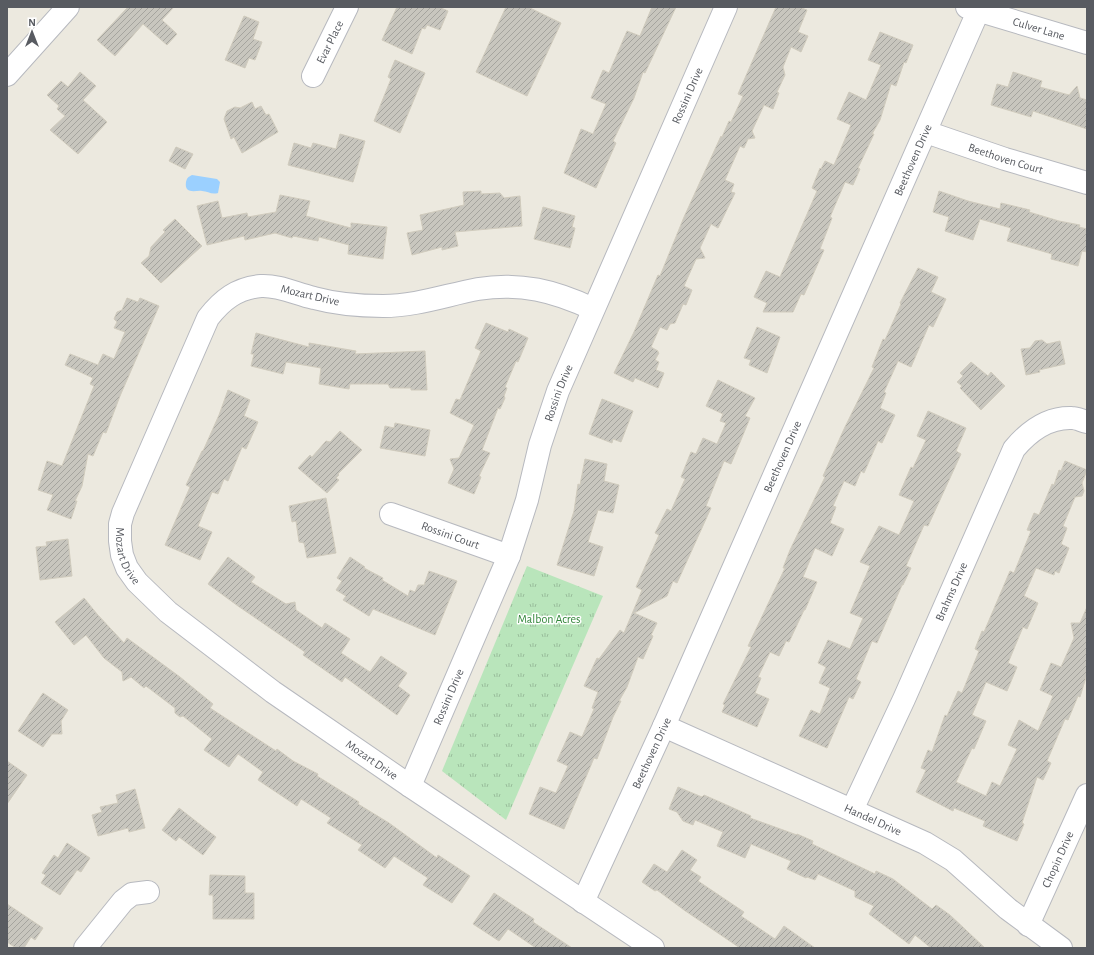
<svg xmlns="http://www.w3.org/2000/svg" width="1094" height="955" font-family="'Alegreya Sans',sans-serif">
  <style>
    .park { fill: url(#park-tufts) }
    .water { fill: #9bd0ff }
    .building { fill: url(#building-hatch); stroke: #d0cbbd }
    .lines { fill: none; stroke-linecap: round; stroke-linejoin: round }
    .minor-casing { stroke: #b7b9bf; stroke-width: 24 }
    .minor { stroke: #fff; stroke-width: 22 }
    .labels { text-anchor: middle; stroke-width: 3; stroke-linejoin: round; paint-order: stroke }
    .street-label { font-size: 12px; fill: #585b61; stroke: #fff }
    .park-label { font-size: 12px; fill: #328639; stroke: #fff }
  </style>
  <defs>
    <pattern id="park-tufts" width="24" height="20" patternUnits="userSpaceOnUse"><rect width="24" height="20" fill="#b9e5bb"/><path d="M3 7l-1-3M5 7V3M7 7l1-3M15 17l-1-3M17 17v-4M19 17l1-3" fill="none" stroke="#99bd9b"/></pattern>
    <pattern id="building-hatch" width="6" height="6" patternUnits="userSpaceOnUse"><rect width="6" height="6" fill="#c8c6be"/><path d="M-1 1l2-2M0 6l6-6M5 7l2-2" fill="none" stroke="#a5a49e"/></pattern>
  </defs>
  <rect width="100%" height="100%" fill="#ece9df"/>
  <!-- park -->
  <path class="park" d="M527,566L603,596L506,820L442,771Z"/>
  <!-- water -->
  <path class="water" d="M192,175L217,179L220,182L218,193C211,195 208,191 202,191C196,190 184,195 186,182C187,178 188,177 192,175Z"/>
  <!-- building -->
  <path class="building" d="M128,7H174L162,20L177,34L167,45L143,24L115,56L97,40Z
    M397,7H439L448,11L440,30L427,25L425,29L422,28L412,54L382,40Z
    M506,7H528L561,23L527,96L476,72Z
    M652,7H676L645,73L643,72L634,98L613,141L616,143L596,188L564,173L581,129L593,134L606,104L591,98L603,70L609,73L627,31L640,36Z
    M776,7H799L807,10L798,32L808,36L801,52L791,47L783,67L785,75L777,92L779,93L773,109L764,105L752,131L755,138L748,139L744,148L740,146L725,180L734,184L731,192L735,193L718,228L711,224L700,248L705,258L696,259L684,286L692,290L686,305L683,304L675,323L670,324L667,330L660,327L651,347L658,351V352L659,353L655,360L659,362L656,370L664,373L658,388L635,378L633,382L614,373L634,332L658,275L660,276L684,217L721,136L722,137L729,121L731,122L743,96L738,94Z
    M244,16L259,22L253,39L262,42L255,60L249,58L245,68L225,60Z
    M880,32L913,45L906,63L904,62L896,86L891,84L880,120L872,134H874L858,168L860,169L853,185L845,182L830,217L832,218L820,249L824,250L804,295L801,294L793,312H763L767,303L754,297L766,271L780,277L817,191L812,188L820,168L821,169L825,161L834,165L851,125L837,119L849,92L866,100L881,65L868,60Z
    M395,60L425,73L400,133L374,121L391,79L388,77Z
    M80,72L96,86L83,100L107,122L78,154L50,130L65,116L57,109L59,106L47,95L61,81L68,87Z
    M1013,72L1042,81L1040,87L1069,95L1077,86L1080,98L1087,100V129L1033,111L1031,117L991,105L997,84L1008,87Z
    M252,102L255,109L261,106L266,115L269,114L278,132L242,153L234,137L231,139L224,119L227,111L235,107L240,108Z
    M340,134L365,141L353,182L288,165L294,143L311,148L313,143L336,149Z
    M176,147L193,154L185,169L169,161Z
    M481,191V194L500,193L504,198L520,196L522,226L455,232L458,246L442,250V247L412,255L407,233L423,230L420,215L464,205L463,192Z
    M939,191L968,201L1000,209L1001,203L1030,210L1029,212L1059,221L1080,225L1079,227L1087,229V252L1082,251L1078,266L1051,259L1052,254L1007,241L1011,228L980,219L973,240L945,231L949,217L933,212Z
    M280,195L310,201L306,216L351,228V223L387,227L383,259L348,254L349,245L319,237L318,241L293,236L292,238L275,233L245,240L244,236L207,245L197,206L218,201L222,218L247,213L248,217L276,212Z
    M543,207L575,216L572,227L575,228L570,248L534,239Z
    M175,219L202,246L161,283L141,263L149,256L151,247L165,232L163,230Z
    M918,268L938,277L931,292L946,299L933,327L929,325L911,367L898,361L884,392L886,393L880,408L895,415L882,443L878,441L864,473L861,471L855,486L844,481L833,506L836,507L830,523L844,529L832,556L815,548L803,577L817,582L805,610H804L789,642L786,641L779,656L770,652L758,677L761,678L755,693L769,699L757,727L722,712L725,705L723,704L751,647L748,646L785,568H783L790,550L825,477L823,476L844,429L874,368L872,367L883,339L885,340L901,304L900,303Z
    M127,298L138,302L140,298L159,306L120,396L106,433L103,432L93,456L88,454L82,486L75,501H77L71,519L47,510L53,495L38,490L47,461L62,466L94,386L90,384L93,378L65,365L70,354L98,365L103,354L114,359L125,332L114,328L117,322L114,319L117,312L122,310Z
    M486,323L508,332L509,329L528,338L518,362L516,361L505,387L507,388L504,396L505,398L500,409L498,408L482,450L490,453L479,476L481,477L474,494L448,483L454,469L450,459L459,458L474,425L450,413L456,399L460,400L481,351L475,348Z
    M757,327L780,337L767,373L749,365L751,360L744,358Z
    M256,333L309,347V343L356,351L355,354L425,351L427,390H411V388H390L388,384H350L349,389L319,384L321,368L286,362L283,374L251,366L254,354H251Z
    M1042,340L1047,344L1060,341L1065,364L1039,370L1040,372L1026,375L1021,349L1030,348L1035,341Z
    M971,362L988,376L991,372L1005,386L981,410L960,388L962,386L957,382L963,376L960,373Z
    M718,380L755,398L745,416L750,418L731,464L724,461L706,506L711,508L677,583L673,581L667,596L634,613L657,623L651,635L653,636L643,659L638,657L627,687L619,701H621L613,717L597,759L594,758L564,829L529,814L540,787L556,793L568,766L557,761L570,732L582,737L594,709L592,708L598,692L584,686L597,658L599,659L620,630L624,633L642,590L636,587L659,535L655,533L667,509L671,511L685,479L681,477L691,452L696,454L703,438L717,444L726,423L720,421L723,414L706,406Z
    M228,390L250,400L244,416L258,422L246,449L242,447L228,481L224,479L218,494L212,492L198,526L212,532L200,560L165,545L190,487L186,485L202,451H203L219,415Z
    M602,399L633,411L621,442L613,439L612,443L589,434Z
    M928,411L966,428L956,451L961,454L928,526L924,525L906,566L911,568L903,585H902L877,643L872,641L856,679L861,682L853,699L849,697L827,748L799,736L811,710L820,714L830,688L819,683L826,667L818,663L828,640L850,649L863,618L850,613L870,566L860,562L879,526L899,535L914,501L899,495L911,467L913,468L926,440L917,436Z
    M395,423L430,430L425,456L380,448L385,426L394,428Z
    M340,431L362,450L338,474L339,475L336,478L339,480L327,493L298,468L310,455L312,457L326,441L330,442Z
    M585,459L607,464L604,481L619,485L613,513L598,510L588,542L603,547L594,576L557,565L574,511L578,484L580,485Z
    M1065,461L1087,470L1082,483L1084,491L1082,496L1075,497L1063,526L1067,528L1061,544L1069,548L1059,573L1055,571L1054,575L1036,568L1024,596L1038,603L1027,629L1023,627L1008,663L1017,667L1007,691L986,682L972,715L986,721L974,749L972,748L956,782L986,796L992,782L1000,786L1017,749L1008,745L1019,720L1038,731L1053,696L1040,690L1051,663L1061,667L1074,638L1071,623H1080L1087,607V674L1080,697L1078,696L1068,720L1065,719L1047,761L1051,763L1043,780L1037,777L1022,823L1024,824L1017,841L983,826L985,821L954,808L953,811L916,792L926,770L921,768L928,750L932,752L945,715L947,716L958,691L962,693L979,651L975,649L982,631L984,632L1010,571L1014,573L1031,531L1027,530L1034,513L1039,515L1052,484L1054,485L1059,470L1061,471Z
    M326,498L336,553L307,558L304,543L299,542L296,521L292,522L289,506Z
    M68,539L72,576L40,580L36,547L47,546L46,542Z
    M228,557L255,577L251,582L286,604L295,602L296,610L322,628L325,623L350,639L341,653L370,672L381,656L407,673L398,686L410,695L397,715L345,677L342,682L303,655L305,652L238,606L208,584Z
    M350,557L365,567L364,568L383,578L382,580L408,596L410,590L415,592L418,585H424L429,571L457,581L435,635L373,609L369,616L343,600L346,596L336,590L342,581L337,578Z
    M84,598L97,614L124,643L127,638L180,677L213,704L210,708L276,751L277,749L293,761L318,774L317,776L359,802L358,804L389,823L437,858L438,855L470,876L452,903L423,885L428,878L394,856L385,868L358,850L362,845L327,823L331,818L301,799L297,806L258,780L263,772L238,754L229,767L204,750L212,739L183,716L180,717L175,713V708L146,686L144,688L131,677L123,681L122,672L104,658L86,635L74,645L55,622Z
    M43,693L68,710L61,721L62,734H52L43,747L18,731Z
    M7,761L27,775L7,804Z
    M678,787L702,797L704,795L720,802L751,816L750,818L797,835V834L813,841L812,844L875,874L876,871L893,879L932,909L936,905L950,915L985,948H931L915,935L909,944L869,914L874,906L855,897V891L818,874L815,880L807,877L806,878L787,869L791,861L751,844L745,858L717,846L723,832L695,820L693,825L683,821L677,812L669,809Z
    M135,789L145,828L129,832L128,828L98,836L92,815L102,812L100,807L118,803L116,795Z
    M179,808L216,837L203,855L179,837L176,841L162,830Z
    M67,843L90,858L81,872L77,870L60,895L41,883L46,875L42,873L54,855L58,858Z
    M682,850L697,860L690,870L701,877L698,881L744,912L741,916L775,939L784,926L815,948H740L684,910L657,890L655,891L642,882L654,864L667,872Z
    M210,875L245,876V893H254V919H213V895H209Z
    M494,893L534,919L533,922L572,948H536L508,929L499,941L473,924Z
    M7,904L43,928L35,940L31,937L24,948H16L7,942Z"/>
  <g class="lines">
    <!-- minor casing -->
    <g class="minor-casing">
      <g id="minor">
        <path id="s1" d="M967,7L1087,43"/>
        <path d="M7,75L68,7"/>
        <path id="s2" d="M313,76L347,7"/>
        <path id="s3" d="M926,132L1005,159L1087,183"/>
        <path id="s4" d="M593,309C555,291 520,282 478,289C446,295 416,306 383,306C360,306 336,304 314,298C296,294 279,285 261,286C237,288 222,300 208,318L123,513L120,524V541L122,555L127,568L137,582L168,612L273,692L410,786L653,948"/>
        <path id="s5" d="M391,514L509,556"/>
        <path id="s6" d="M664,726L925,843L953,860L1008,909L1061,948"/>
        <path id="s7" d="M410,786L509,556L527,500L540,445L558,391L726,7"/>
        <path id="s8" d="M852,810L904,699L1014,449C1029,431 1048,417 1072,418C1077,418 1082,421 1087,422"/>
        <path id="s9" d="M583,902L664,726L980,7"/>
        <path id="s10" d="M1028,925L1087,795"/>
        <path d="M85,948L123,901L132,894L148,892"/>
      </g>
    </g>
    <!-- minor -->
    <use href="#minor" class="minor"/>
  </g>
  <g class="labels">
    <!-- street labels -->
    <g class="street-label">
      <text dy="4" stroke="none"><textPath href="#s1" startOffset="75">Culver Lane</textPath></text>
      <text dy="4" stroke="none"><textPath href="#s2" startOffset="38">Evar Place</textPath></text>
      <text dy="4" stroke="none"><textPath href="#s7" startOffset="745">Rossini Drive</textPath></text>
      <text dy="4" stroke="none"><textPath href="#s3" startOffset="84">Beethoven Court</textPath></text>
      <text dy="4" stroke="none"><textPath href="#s9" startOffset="812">Beethoven Drive</textPath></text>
      <text transform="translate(310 295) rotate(13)" y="4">Mozart Drive</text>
      <text dy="4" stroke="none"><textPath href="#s7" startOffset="421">Rossini Drive</textPath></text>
      <text dy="4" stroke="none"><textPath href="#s9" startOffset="488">Beethoven Drive</textPath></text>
      <text dy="4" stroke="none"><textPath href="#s5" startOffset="63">Rossini Court</textPath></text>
      <text dy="4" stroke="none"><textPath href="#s4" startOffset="661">Mozart Drive</textPath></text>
      <text dy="4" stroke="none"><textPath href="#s8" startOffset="240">Brahms Drive</textPath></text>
      <text dy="4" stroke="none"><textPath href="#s7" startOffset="97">Rossini Drive</textPath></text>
      <text dy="4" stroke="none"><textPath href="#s9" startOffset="164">Beethoven Drive</textPath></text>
      <text dy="4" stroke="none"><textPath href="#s4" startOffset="985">Mozart Drive</textPath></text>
      <text dy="4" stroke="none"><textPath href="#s6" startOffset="229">Handel Drive</textPath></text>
      <text dy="4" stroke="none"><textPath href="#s10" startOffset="72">Chopin Drive</textPath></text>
    </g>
    <!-- park labels -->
    <g class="park-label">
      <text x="549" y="623">Malbon Acres</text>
    </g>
  </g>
  <!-- border -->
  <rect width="1094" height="955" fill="none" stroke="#585b61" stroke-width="16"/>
  <!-- north arrow -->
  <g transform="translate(32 32)" stroke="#ffffff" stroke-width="3" paint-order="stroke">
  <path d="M0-3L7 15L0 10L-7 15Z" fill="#585b61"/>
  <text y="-6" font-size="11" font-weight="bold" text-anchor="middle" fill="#585b61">N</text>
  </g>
</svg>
